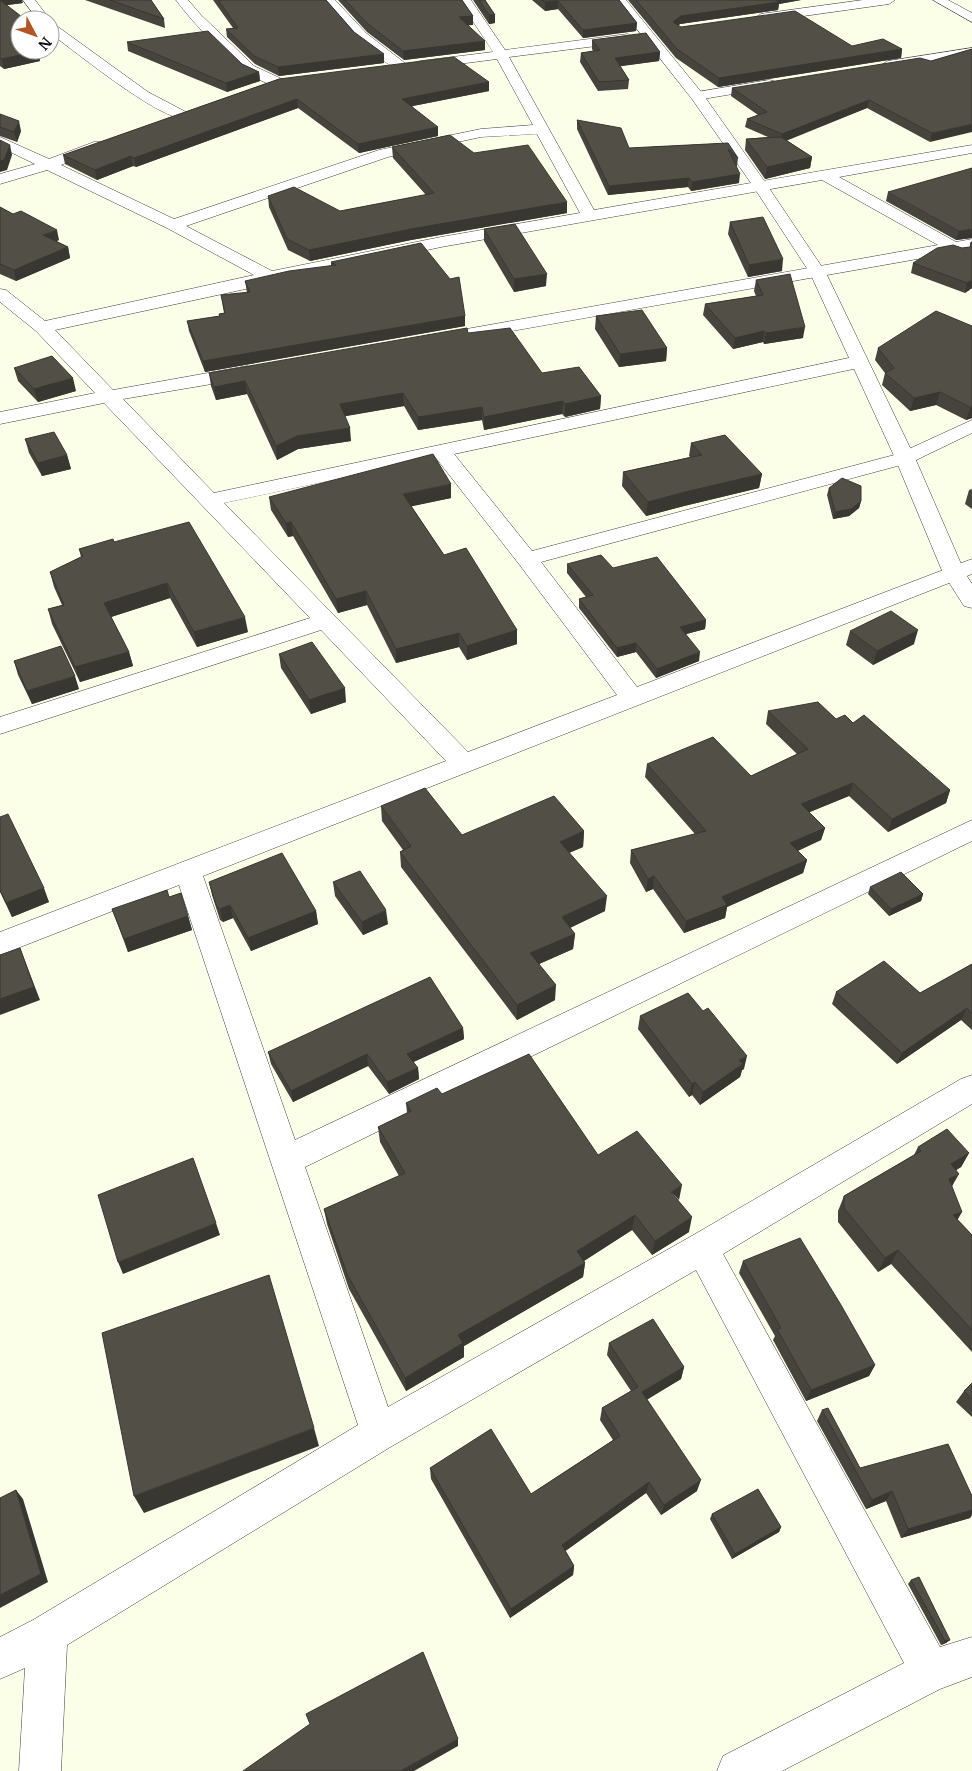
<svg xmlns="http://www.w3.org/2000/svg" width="972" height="1771" font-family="Merriweather,serif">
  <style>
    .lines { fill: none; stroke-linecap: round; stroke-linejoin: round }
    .minor-casing { stroke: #3d3d3d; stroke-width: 1 }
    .tertiary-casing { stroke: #3d3d3d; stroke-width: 1 }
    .minor { fill: #fff; fill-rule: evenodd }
    .tertiary { fill: #fff; fill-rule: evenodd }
    .wall { fill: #47443d }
    .shaded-wall { fill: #393732 }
    .building { fill: #524f47; stroke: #393732 }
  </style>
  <rect width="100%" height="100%" fill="#fbffe7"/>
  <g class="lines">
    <!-- minor casing -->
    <g class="minor-casing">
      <path id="minor" d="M23,0H35L48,17L50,20H38Z
        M176,0H188L201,15L254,66L282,79L284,82L282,85C254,92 191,21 176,0Z
        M322,0H335L366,33L406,64L408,67L406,70C388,74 333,15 322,0Z
        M459,0H471L505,50L628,34L634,38L628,42L509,57L594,210L972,145V153L839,177L956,242L972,239V249L967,250L966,255L960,256L951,253L444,343L438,342L435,338L438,334L444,333L938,245L822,180L441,247L55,330L113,390L247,366L254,368L256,372L254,376L247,378L123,399L214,493L858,356L865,358L867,362L865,366L858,368L454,454L532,551L898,454L972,420V433L912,462L541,562L637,687L972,559V574L203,876L295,1140L972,820V841L305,1167L388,1407L690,1237L961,1079L972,1075V1104L723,1254L940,1647L972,1637V1677L940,1689L782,1771H717L723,1756L904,1663L696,1270L392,1446L67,1645L61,1771H19L25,1668L0,1679V1637L33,1620L358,1425L179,885L0,955V932L446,761L321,630L0,734V717L310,618L104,403L0,424V412L95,393L36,331L0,302V289L6,290L45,321L254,275L167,228L47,170L0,184V174L35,164L0,147V137L49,159L94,142H104L106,145L104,148L61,165L174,219L379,150L481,129L533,125L497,59L420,69L413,65L420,61L493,52ZM537,134L580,213L441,237L272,271L186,226L388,157L481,137ZM436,458L519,564L617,695L468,752L224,503Z
        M863,0H895L889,4L761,22L755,18L761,14Z
        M933,0H948L972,13V22Z
        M50,23L54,24L148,92L186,112L188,115L186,118C164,124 72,49 50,33Z
        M972,48V56L888,69L881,65L888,61Z
        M769,80L774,81L776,84L774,87L697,100L690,96L697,92Z"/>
    </g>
    <!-- tertiary casing -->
    <g class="tertiary-casing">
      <path id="tertiary" d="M614,0H626L702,93L765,182L826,273L915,458L965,573L972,584V608L964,606L943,573L895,458L810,273L753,186L692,99Z"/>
    </g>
    <!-- minor -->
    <use href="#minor" class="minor"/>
    <!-- tertiary -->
    <use href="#tertiary" class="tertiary"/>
  </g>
  <!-- wall -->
  <path class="wall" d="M0,0L23,3L7,5L20,20L40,61L4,69L0,66Z
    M85,0H151L164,19L165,28Z
    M213,0H326L354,32L384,63L279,76L255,64L227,37L226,29L233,28Z
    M338,0H462L473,16V25H468L485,50L404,60L367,32Z
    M473,0H485L495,15V23L489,24Z
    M532,0H619L637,23L636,31L583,38L558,9L545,11Z
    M628,0H801L779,4L778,10L680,24L678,26L681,27L852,46L902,49L901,58L718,87L676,58Z
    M592,40L660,52L659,61L620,66L629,80L628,89L598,91L580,62L581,53L593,51L592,49Z
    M127,42L242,64L259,72L260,81L227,92L128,51Z
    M972,49L930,142L867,108L786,140L812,157L810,168L765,179L745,150L746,139L768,137L745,127L747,119L758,115L731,96L732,88L931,61Z
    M279,79L489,82V91L412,106L438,136L359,153L298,108L136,167L133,166L97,180L65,164L63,155Z
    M0,114L21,131L17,142L0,136Z
    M577,120L629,148L728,143L738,158L737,166H736L739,183L691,191L688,187L608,195L577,129Z
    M392,147L474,153L567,213L411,240L310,261L288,250L269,207L268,196L340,211L426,195L393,158Z
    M888,192L972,238L956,240L886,201Z
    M0,207L59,240L56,241L68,247L70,258L16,281L0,274Z
    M730,222L782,271L748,277L728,234Z
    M484,229L546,286L514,292L484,241Z
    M972,242V288L965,293L911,273L913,263L962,248L970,247Z
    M331,262L465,316V326L205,372L189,331L187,321L219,316V314L224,313L221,295L247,293L245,281L331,266Z
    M756,280L803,338L764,344L763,342L733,349L703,315L705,304L756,296L754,291Z
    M596,316L667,348L666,361L619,367L595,329Z
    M972,326V418L966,420L936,405L910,411L882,385L885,373L875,360L878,348Z
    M468,333L542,373L601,396L600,409L565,417L562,414L484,430L482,420L418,430L404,406L345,416L351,441L298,449L277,460L247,394L216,400L211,386L209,373Z
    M14,368L76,391L38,402L18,381Z
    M25,439L67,455L71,469L42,476L29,453Z
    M691,443L762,474L759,488L684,506L646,516L622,486L623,472L690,457L689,456Z
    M829,488L861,501L859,508L849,516L833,519L827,495Z
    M972,489V509L965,504L969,490Z
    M269,497L451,498L411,506L444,555L517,630V644L467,660L459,647L396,663L367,605L338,613L293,536L288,537L271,510Z
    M114,542L248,632L197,647L170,598L111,617L129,652L133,666L80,682L52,624L48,609L62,605L54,587L50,572L81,557L79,549Z
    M567,564L613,568L706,620L705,629L686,634L699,661L656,678L636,652L617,657L579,608V599L586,597L567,573Z
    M850,631L914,644L873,665L846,645Z
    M279,654L346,702L311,714L281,668Z
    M14,661L79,689L32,704L18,675Z
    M768,711L836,719L853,723L950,790L946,803L888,832L849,796L809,812L825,828L821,840L798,851L807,860L803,873L727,907L725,918L684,933L653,889L646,892L630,863L631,850L695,834L645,777L647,764L751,776L797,754L766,724Z
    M381,806L462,835L584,831L583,847L569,853L605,911L570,928L575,934L573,949L539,964L555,1000L517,1020L401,867L400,852L403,850L382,821Z
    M0,817L49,902L12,917L0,892Z
    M209,882L316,911L318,924L251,951L233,918L223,922L220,920L212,895Z
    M333,882L388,924L363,935L335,896Z
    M870,887L923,894L921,901L889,916L868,894Z
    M169,897L188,916L192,930L128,952L112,909Z
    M972,964V1030L961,1020L897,1064L832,1004L836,992L920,993Z
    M640,1016L744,1069L742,1070L740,1077L700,1105L692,1095L689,1097L638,1029Z
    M463,1028L464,1039L413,1062L418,1068L419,1079L389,1094L368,1066L293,1102L271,1064L268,1052Z
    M442,1094L598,1155L678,1200L689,1232L652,1255L632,1230L584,1261L585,1263L583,1277L464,1346V1357L406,1391L349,1289L327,1224L324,1209L399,1176L380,1142L378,1127L407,1113L406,1103Z
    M918,1147L969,1153L961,1167L956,1170L952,1187L958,1220L972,1235V1352L891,1264L878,1272L838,1222V1211L844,1196L914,1155Z
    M743,1261L875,1365L869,1376L806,1401L773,1340L775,1336L739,1273Z
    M609,1343L684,1367L681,1379L647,1399L697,1491L661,1515L646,1493L565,1551L574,1566L573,1575L510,1618L431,1479L430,1468L531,1494L613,1440L600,1420L602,1408L631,1391L607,1355Z
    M972,1383V1417L956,1402L964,1391Z
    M822,1410L860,1468L972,1510V1515L970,1518L901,1538L886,1501L866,1509L817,1421Z
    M712,1514L781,1527L779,1532L732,1559L710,1519Z
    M911,1580L950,1640L946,1643L941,1645L908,1584Z"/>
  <!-- shaded-wall -->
  <path class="shaded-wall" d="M0,0H22L23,3L0,6Z
    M771,0H801L779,4L778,10L680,24L672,31L673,22L681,16Z
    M558,1V9L545,11V2Z
    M489,15H495V23L489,24Z
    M473,16V25L460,26L459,17Z
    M637,23L636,31L583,38V30Z
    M485,41V50L404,60L403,51Z
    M902,49L901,58L718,87L719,78Z
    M38,51L40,61L4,69L2,59Z
    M660,52L659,61L615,67V58Z
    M384,54V63L279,76L278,67Z
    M259,72L260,81L227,92L226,83Z
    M489,82V91L403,108L402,99Z
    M297,99L298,108L136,167L134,158Z
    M869,100L867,108L781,143L782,134Z
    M19,121L21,131L17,142L14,132Z
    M972,124V132L930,142L932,133Z
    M438,127V136L359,153L358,144Z
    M10,145L12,155L7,170L0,172V161Z
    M131,156L133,166L97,180L95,170Z
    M812,157L810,168L765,179L767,167Z
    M740,174L739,183L691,191L692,182Z
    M689,178L688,187L608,195L609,186Z
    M567,202V213L411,240L310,261L309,250L411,229Z
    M972,229V238L956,240L959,231Z
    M57,230L59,240L45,246L43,235Z
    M68,247L70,258L16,281L14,270Z
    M783,259L782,271L748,277L749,265Z
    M547,274L546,286L514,292V279Z
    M972,280V288L965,293L967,283Z
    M465,316V326L205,372L203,361Z
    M805,327L803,338L764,344L766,333Z
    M764,331L763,342L733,349L735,338Z
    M667,348L666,361L619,367L620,354Z
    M73,378L76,391L38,402L34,389Z
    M245,381L247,394L216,400L214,387Z
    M940,392L936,405L910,411L914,398Z
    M403,393L404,406L341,417L340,404Z
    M601,396L600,409L565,417V404Z
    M563,401L562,414L484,430V417Z
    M482,407V420L418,430V417Z
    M970,407H972V418L966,420Z
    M350,428L351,441L298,449L277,460L276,446L297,436Z
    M67,455L71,469L42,476L38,463Z
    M762,474L759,488L684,506L646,516L648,502L685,492Z
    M451,484V498L404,508L403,494Z
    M861,501L859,508L849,516L833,519L835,512Z
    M291,522L293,536L288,537L286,523Z
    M167,583L170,598L108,618L104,603Z
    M366,591L367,605L338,613L336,599Z
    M245,617L248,632L197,647L194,632Z
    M706,620L705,629L679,636L680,627Z
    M517,630V644L467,660V646Z
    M918,630L914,644L873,665L877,651Z
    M459,633V647L396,663V649Z
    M636,643V652L617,657V648Z
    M129,652L133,666L80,682L75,667Z
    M700,652L699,661L656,678L657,669Z
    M75,676L79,689L32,704L27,691Z
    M345,688L346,702L311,714L309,700Z
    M853,783L849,796L798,817L801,804Z
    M950,790L946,803L888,832L892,819Z
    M825,828L821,840L787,855L790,843Z
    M584,831L583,847L559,857L560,842Z
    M807,860L803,873L727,907L725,918L684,933L686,921L722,897Z
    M654,876L653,889L646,892L648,879Z
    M44,888L49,902L12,917L6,903Z
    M923,894L921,901L889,916L891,909Z
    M607,896L605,911L561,932L562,917Z
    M230,905L233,918L223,922L220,909Z
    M386,910L388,924L363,935L362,922Z
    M316,911L318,924L251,951L248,938Z
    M188,916L192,930L128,952L124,939Z
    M575,934L573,949L530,968V953Z
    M20,948L40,1000L0,1015V999Z
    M556,985L555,1000L517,1020V1005Z
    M967,1008L961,1020L897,1064L902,1053Z
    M463,1028L464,1039L407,1065V1054Z
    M367,1054L368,1066L293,1102L291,1091Z
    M747,1056L744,1069L742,1070L740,1077L700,1105L703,1092L739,1060Z
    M418,1068L419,1079L389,1094L387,1082Z
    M695,1082L692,1095L689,1097L692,1084Z
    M969,1153L961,1167L944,1178L951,1164Z
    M959,1174L951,1188L949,1179Z
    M682,1185L679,1200L671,1192Z
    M962,1212L954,1226L953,1215Z
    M635,1215L632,1230L576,1266L577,1251Z
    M692,1217L689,1232L652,1255L655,1241Z
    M216,1223L220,1235L123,1274L118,1262Z
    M898,1250L891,1264L878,1272L885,1258Z
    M585,1263L583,1277L464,1346V1357L406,1391L405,1378L458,1335Z
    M875,1365L869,1376L806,1401L811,1390Z
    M684,1367L681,1379L640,1404L642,1392Z
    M314,1428L319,1446L144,1513L134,1496Z
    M701,1480L697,1491L661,1515L664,1505Z
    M649,1482L646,1493L560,1555L562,1545Z
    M16,1490L23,1499L48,1582L0,1608V1595Z
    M892,1491L886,1501L866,1509L872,1500Z
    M972,1510V1515L970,1518L901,1538L908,1529Z
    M781,1527L779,1532L732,1559L735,1554Z
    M574,1566L573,1575L510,1618L511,1609Z
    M950,1640L946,1643L941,1645L945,1641Z
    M458,1739V1746L414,1771H400Z"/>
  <!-- building -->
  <path class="building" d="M0,0L26,20H20V50H37L38,51L2,59L0,58Z
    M110,0H151L164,19Z
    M218,0H326L354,32L384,54L278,67L254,56L226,29L238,28Z
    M345,0H462L473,16L459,17L485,41L403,51L367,23Z
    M479,0H485L495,15H489Z
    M542,0H619L637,23L583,30L558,1L545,2Z
    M636,0H776L779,2L681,16L673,22L681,27L795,11L852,46L883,39L902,49L719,78L677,49Z
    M208,31L242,64L259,72L226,83L127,42Z
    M646,33L660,52L615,58L629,80L599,82L581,53L600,50L592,40Z
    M972,49V124L932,133L869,100L782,134L747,119L767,112L732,88L920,58L931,61Z
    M454,57L489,82L402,99L438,127L358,144L297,99L134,158L131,156L95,170L63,155L279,79Z
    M0,114L19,121L14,132L0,127Z
    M577,120L621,128L629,148L728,143L738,158L728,149L740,174L692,182L689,178L609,186Z
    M450,135L474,153L528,145L567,202L411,229L309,250L287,239L268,196L294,187L340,211L434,193L392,147Z
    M781,137L812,157L767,167L746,139Z
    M0,140L10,145L4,160L0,161Z
    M972,168V229L959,231L888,192Z
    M0,207L13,214L21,211L57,230L43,235L68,247L14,270L0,264Z
    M763,217L783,259L749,265L730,222Z
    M515,224L547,274L514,279L484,229Z
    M971,242H972V280L967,283L913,263L937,248L953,245L962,248L970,247Z
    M421,243L450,279L459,277L465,316L203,361L187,321L220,316L219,314L225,313L221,295L250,292L245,281L289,271L336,265L331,262Z
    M790,274L805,327L766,333L764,331L735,338L705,304L763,295L756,280Z
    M642,310L667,348L620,354L596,316Z
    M936,311L972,326V407H970L940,392L914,398L885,373L894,368L878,348Z
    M467,328L468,333L510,328L542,373L579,367L601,396L565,404L563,401L484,417L482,407L418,417L403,393L340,404L350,428L297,436L276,446L245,381L214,387L209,373Z
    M52,356L73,378L34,389L14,368Z
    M54,432L67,455L38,463L25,439Z
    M725,435L762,474L685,492L648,502L623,472L702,455L691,443Z
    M433,454L451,484L403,494L444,555L466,548L517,630L467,646L459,633L396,649L366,591L336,599L291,522L286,523L269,497Z
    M842,478L861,486V501L851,509L835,512L829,488Z
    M189,522L245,617L194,632L167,583L104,603L129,652L75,667L48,609L64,605L50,572L83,556L79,549L113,539L114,542Z
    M601,555L613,568L657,557L706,620L680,627L700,652L657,669L636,643L617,648L579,599L593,595L567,564Z
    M891,611L918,630L877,651L850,631Z
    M312,642L345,688L309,700L279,654Z
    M61,646L75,676L27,691L14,661Z
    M818,702L836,719L845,715L853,723L864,715L950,790L892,819L853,783L801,804L825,828L790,843L807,860L722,897L727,905L686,921L654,876L648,879L631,850L706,831L647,764L713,737L751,776L808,749L768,711Z
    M425,788L462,835L554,796L584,831L560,842L607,896L562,917L575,934L530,953L556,985L517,1005L400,852L411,846L381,806Z
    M8,814L44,888L6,903L0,890V817Z
    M282,853L316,911L248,938L230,905L220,909L217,907L209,882Z
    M360,871L386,910L362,922L333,882Z
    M901,872L923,894L891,909L870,887Z
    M167,890L169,897L181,893L188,916L124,939L112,909Z
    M20,948L34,987L0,999V955Z
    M884,961L920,993L972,964V1013L967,1008L902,1053L836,992Z
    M430,977L463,1028L407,1054L418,1068L387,1082L367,1054L291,1091L268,1052Z
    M688,993L703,1011L708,1008L747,1056L739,1060L743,1064L703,1092L695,1082L692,1084L640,1016Z
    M529,1054L598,1155L637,1131L682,1185L671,1192L692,1217L655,1241L635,1215L577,1251L585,1263L458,1335L463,1343L405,1378L347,1274L324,1209L405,1173L378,1127L411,1111L406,1103L437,1088L442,1094Z
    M947,1129L969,1153L951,1164L959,1174L949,1179L962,1212L953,1215L972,1235V1330L898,1250L885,1258L844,1208V1196L921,1151L918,1147Z
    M193,1158L216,1223L118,1262L98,1195Z
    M800,1238L841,1305L875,1365L811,1390L777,1329L781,1328L743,1261Z
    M269,1275L314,1428L134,1496L102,1333Z
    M653,1319L684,1367L642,1392L701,1480L664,1505L649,1482L562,1545L574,1566L511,1609L430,1468L491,1429L531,1494L620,1436L602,1408L638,1387L609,1343Z
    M972,1383V1399L964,1391Z
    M828,1408L860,1468L948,1444L972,1496V1510L908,1529L892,1491L872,1500L822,1410Z
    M758,1489L781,1527L735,1554L712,1514Z
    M16,1490L41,1574L0,1595V1498Z
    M919,1577L950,1640L945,1641L911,1580Z
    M423,1652L458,1739L400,1771H243L310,1724L306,1714Z"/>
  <!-- north arrow -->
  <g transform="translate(35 35) rotate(131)"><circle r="24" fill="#ffffff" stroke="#9d9d9d"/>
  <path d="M0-4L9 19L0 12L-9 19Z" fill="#b65325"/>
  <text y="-8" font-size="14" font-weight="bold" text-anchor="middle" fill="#0a0a0a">N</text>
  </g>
</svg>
